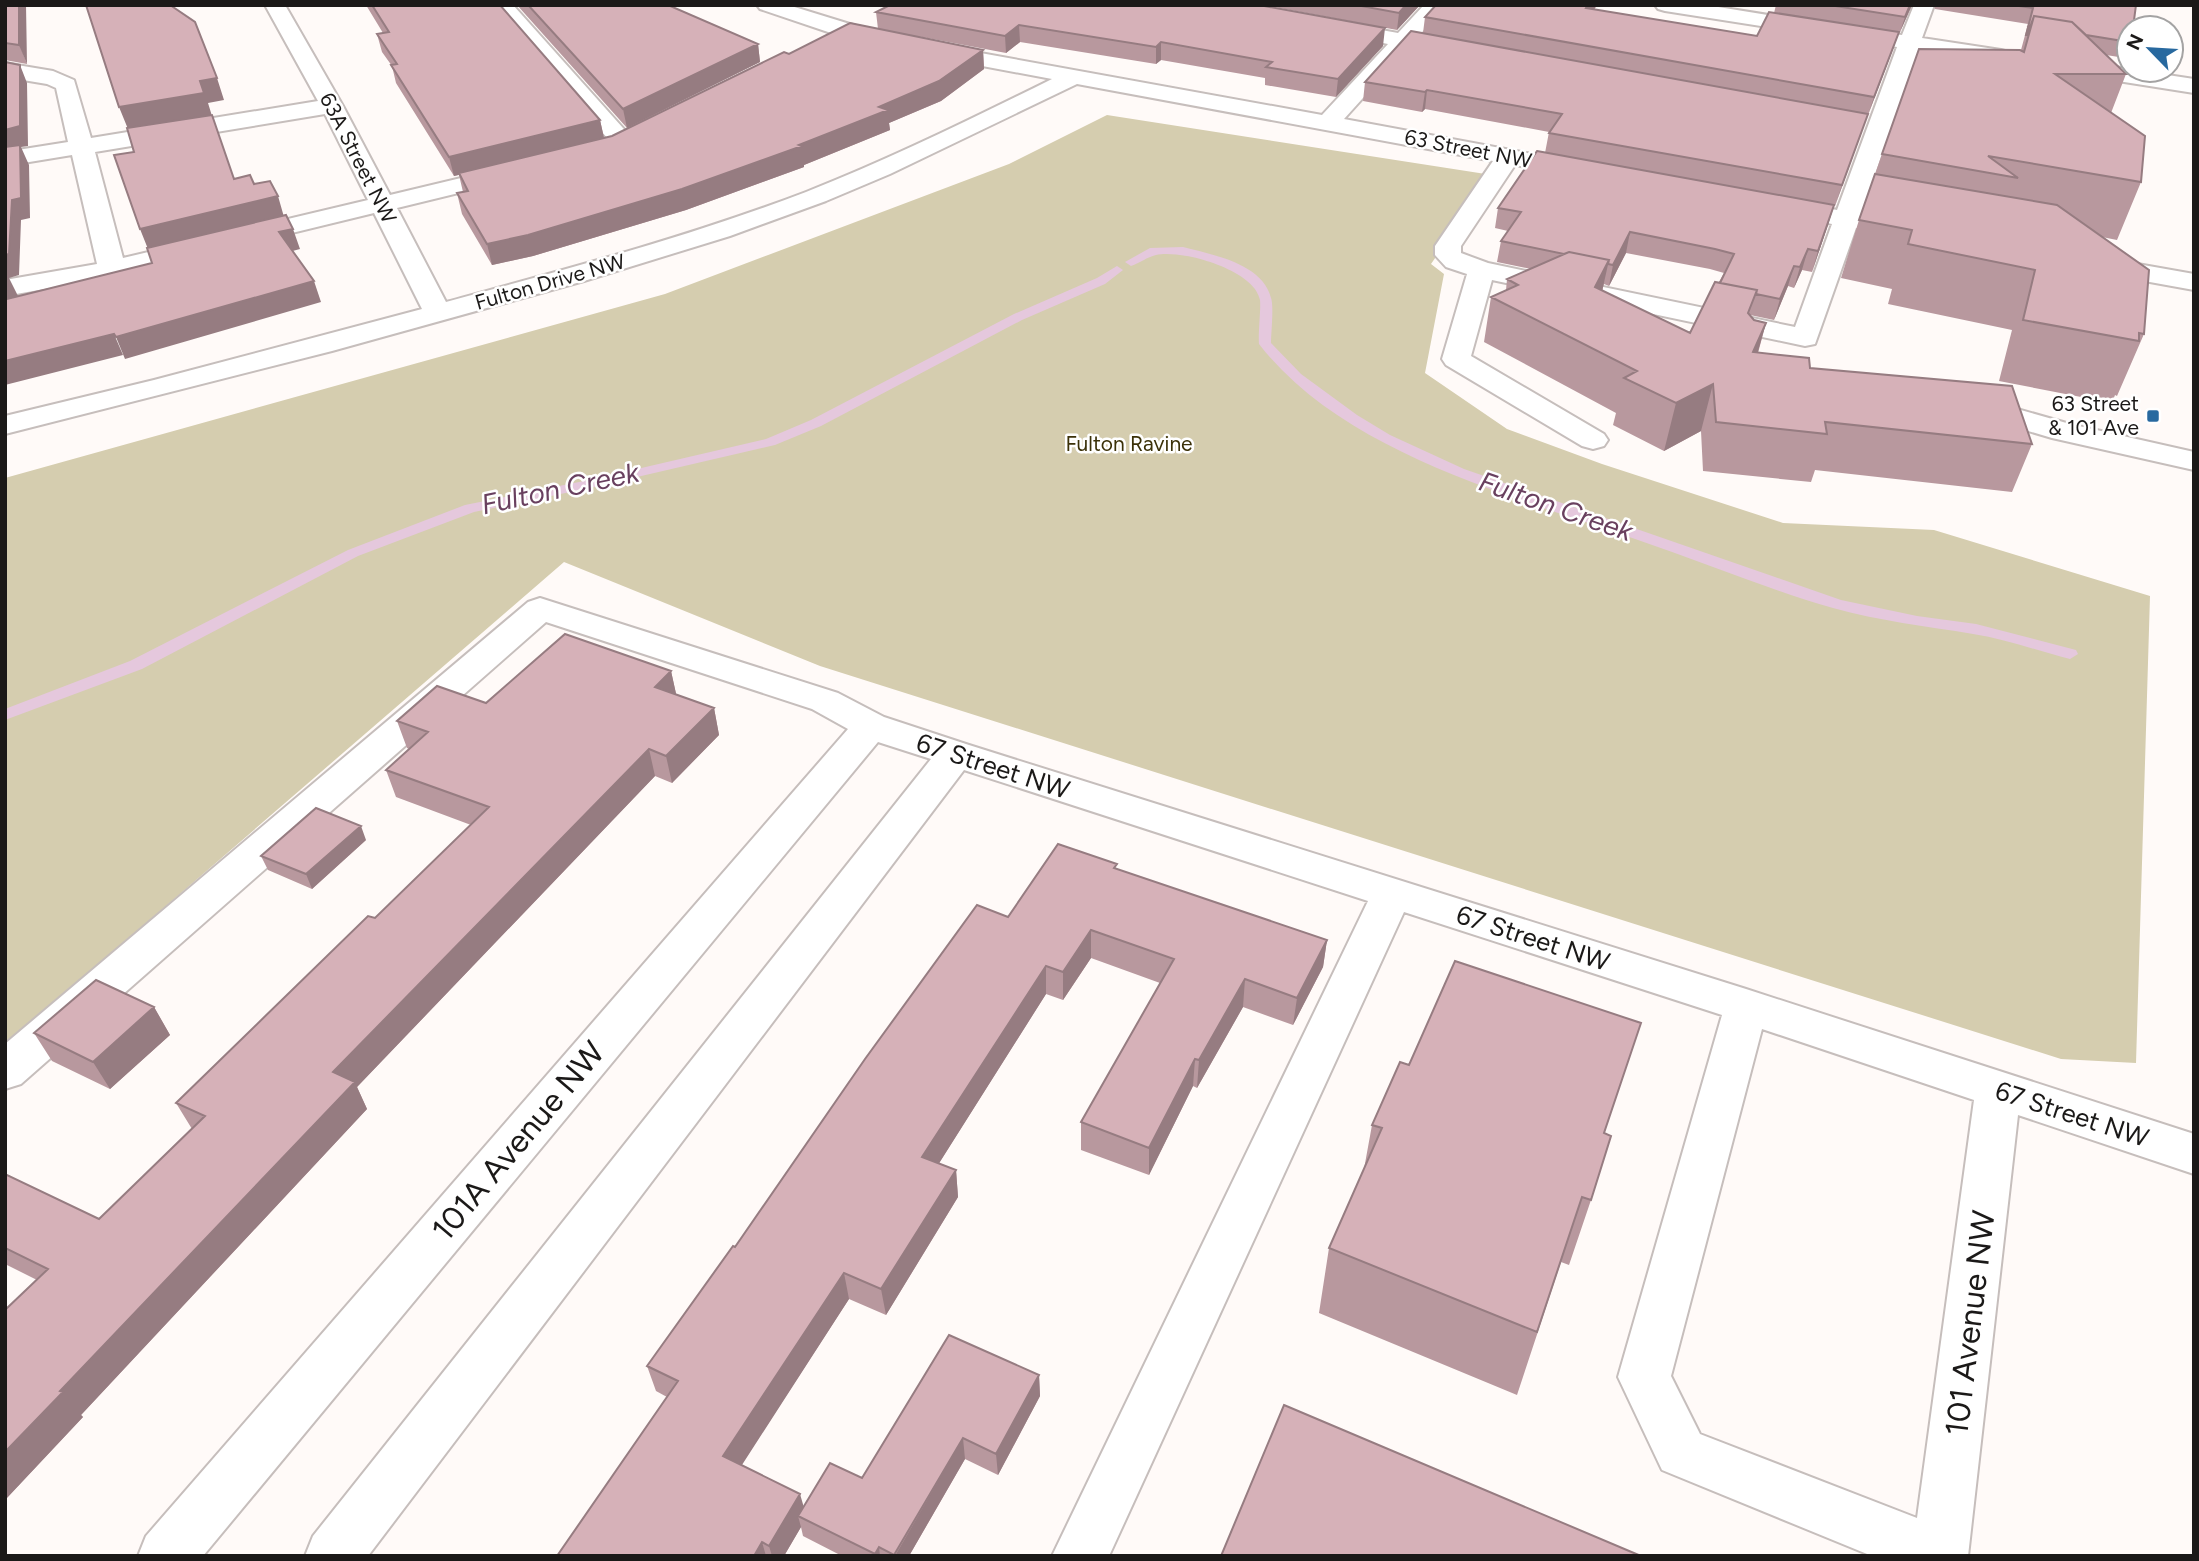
<svg xmlns="http://www.w3.org/2000/svg" width="2199" height="1561" font-family="Figtree,sans-serif">
  <style>
    .green { fill: #d5cdaf }
    .lines { fill: none; stroke-linecap: round; stroke-linejoin: round }
    .stream { fill: #e5c8dd; fill-rule: evenodd }
    .minor-casing { stroke: #c6bebc; stroke-width: 4 }
    .minor { fill: #fff; fill-rule: evenodd }
    .wall { fill: #b8989e; fill-rule: evenodd }
    .shaded-wall { fill: #967c81 }
    .building { fill: #d6b1b8; stroke: #967c81; stroke-width: 2 }
    .poi-dot { fill: #28699f; stroke: #fff; stroke-width: 2.5 }
    .labels { text-anchor: middle; stroke-width: 5; stroke-linejoin: round; paint-order: stroke }
    .far-street-label { font-size: 21px; fill: #1b1918; stroke: #fff }
    .far-poi-label { font-size: 21px; fill: #1b1918; stroke: #fff; text-anchor: end }
    .far-park-label { font-size: 21px; fill: #3b3108; stroke: #fff }
    .street-label { font-size: 26px; fill: #1b1918; stroke: #fff }
    .water-label { font-size: 28px; font-style: italic; fill: #69405f; stroke: #fff }
    .near-street-label { font-size: 32px; fill: #1b1918; stroke: #fff }
  </style>
  <rect width="100%" height="100%" fill="#fffaf8"/>
  <!-- green -->
  <path class="green" d="M1107,115L1492,175L1431,264L1444,274L1425,373L1507,429L1602,464L1783,523L1934,530L2150,596L2136,1063L2061,1059L820,666L564,562L5,1045V478L665,294L1009,164Z"/>
  <g class="lines">
    <!-- stream -->
    <path class="stream" d="M1183,247C1213,255 1262,263 1271,298C1274,306 1271,333 1271,343L1301,374L1357,415L1390,435L1464,469L1841,600L1917,616L1976,624L2076,650L2078,654L2070,659C2038,651 2006,639 1973,634C1926,626 1879,621 1833,608C1767,589 1703,562 1638,540C1513,496 1343,453 1259,344C1258,333 1261,309 1260,300C1255,270 1182,249 1156,255C1147,257 1140,263 1131,266L1125,262L1150,248Z
      M1117,266L1123,270L1105,284L1022,320L821,426L775,445L594,487L474,512L358,556L142,669L5,720V709L130,661L348,550L465,505L594,479L766,439L811,420L1014,314L1097,278Z"/>
    <!-- minor casing -->
    <g class="minor-casing">
      <path id="minor" d="M265,5H285L343,106L390,195L511,166L520,168L523,173L520,178L397,208L446,302C567,269 688,237 806,192C890,159 971,119 1052,79L892,49L837,35L760,9L757,5H788L892,37L1322,115L1388,44L1324,31L1320,27L1324,23L1331,21L1398,33L1424,5H1445L1418,37L1463,45L1466,50L1463,55L1455,56L1408,48L1344,119L1581,163L1590,165L1593,170L1590,175L1581,177L1515,165L1461,246V253L1488,263L1795,327L1832,224L1772,212L1768,207L1772,202L1781,199L1837,210L1897,47L1876,44L1873,39L1876,34L1884,33L1902,35L1914,5H1934L1922,38L2001,50L2009,52L2012,57L2009,62L2001,64L1918,51L1861,214L1920,226L1924,231L1920,236L1911,239L1856,228L1815,344L1805,346L1492,280L1471,356L1604,434L1608,440L1604,446L1593,449L1582,446L1446,365L1442,359L1467,274L1446,267L1435,255V246L1493,161L1077,84L890,174L826,201L730,236L584,281L332,351L5,434V416L154,380L422,309L374,213L112,277L5,296V280L97,264L72,155L5,166V152L68,142L56,88L47,84L5,77V63L53,71L74,80L91,138L318,101ZM325,114L368,200L123,258L95,152Z
        M492,5H513L631,137L635,142L631,147H615Z
        M1655,5H1706L1818,23L1825,25L1829,29L1825,33L1818,35L1665,11L1658,9Z
        M2075,61L2194,79V93L2067,73L2064,68L2067,63Z
        M2098,257L2194,274V290L2089,271L2085,265L2089,259Z
        M1972,396L2070,424L2194,452V470L2052,438L1961,411L1957,405L1961,399Z
        M540,598L838,693L884,717L969,745L1746,989L2194,1134V1174L2018,1115L1968,1556H1872L1662,1470L1618,1377L1722,1015L1404,912L1109,1556H1052L1368,901L964,770L368,1556H305L313,1536L931,759L878,742L203,1556H138L146,1536L848,729L812,709L546,622L21,1084L5,1089V1044L528,602ZM1762,1029L1974,1100L1917,1518L1700,1434L1671,1376Z"/>
    </g>
    <!-- minor -->
    <use href="#minor" class="minor"/>
  </g>
  <!-- wall -->
  <path class="wall" d="M5,5L27,64L5,60Z
    M366,5H500L600,120L604,138L612,136L789,54L878,29L876,12L1383,46L1336,97L1265,85V78L1161,60L1156,64L1020,42L1006,53L917,36L983,50L984,69L941,101L889,123L890,130L804,165V167L686,210L533,256L492,265L462,214L457,193L463,192L459,175L454,176L396,83L392,66L382,52L377,34L383,33Z
    M517,5H668L758,44L760,62L627,128Z
    M1263,5H1420L1397,30Z
    M1436,5H1597L1594,10L1757,36L1774,13L1776,5H1912L1900,32H1899L1893,49L1868,115H1867L1861,134L1835,206H1834L1812,272L1802,270L1794,288L1788,286L1774,320L1750,315L1754,320L1766,323L1758,353L1810,368L2032,444L2012,492L1815,470L1811,482L1703,471L1701,431L1664,451L1613,425L1616,413L1484,342L1491,297L1506,290L1507,279L1531,269L1497,262L1501,241L1508,231L1495,228L1498,208L1545,153L1549,132L1425,109L1422,112L1363,101L1365,82L1423,33L1425,17ZM1626,253L1710,269L1724,273L1690,333L1602,291L1604,284L1609,286Z
    M1934,5H2136L2129,28V47L2125,58L2106,55L2126,74L2111,113L2141,182L2117,240L2102,237L2144,334L2117,396L2115,395L2112,403L1999,381L2012,330L1888,304L1892,289L1841,278L1859,220L1882,154L2021,50L2028,24L1935,9Z
    M671,671L676,694L714,708L719,735L672,783L655,776L357,1087L367,1109L81,1415L83,1417L5,1500L37,1280L5,1264V1174L99,1219L192,1129L176,1103L375,918L471,825L396,797L386,770L409,749L407,748L397,721L486,703Z
    M366,840L312,889L268,870L261,856Z
    M1117,869L1327,940L1323,967L1293,1025L1243,1007L1197,1088L1193,1086L1149,1175L1081,1150V1122L1160,983L1091,958L1063,1000L1046,994L939,1163L956,1170L958,1197L886,1315L849,1299L741,1465L804,1507L862,1478L1039,1375L1040,1396L998,1475L965,1459L909,1556H842L803,1536L801,1527L784,1556H557L667,1397L656,1391L647,1366L735,1247L1008,917Z
    M154,1007L170,1035L110,1089L52,1061L34,1033Z
    M1372,1125L1605,1134L1591,1200L1569,1265L1561,1262L1517,1395L1319,1313L1329,1248L1364,1169Z"/>
  <!-- shaded-wall -->
  <path class="shaded-wall" d="M19,5H26L27,64L19,45Z
    M1406,5H1420L1397,30L1399,13Z
    M1588,5H1597L1582,25L1586,8Z
    M1910,5H1912L1900,32L1905,17Z
    M1019,25L1020,42L1006,53L1005,36Z
    M1385,28L1383,46L1336,97L1338,79Z
    M1899,32L1893,49L1868,115L1874,97Z
    M1161,42V60L1156,64V47Z
    M758,44L760,62L627,128L623,109Z
    M983,50L984,69L941,101L889,123L890,130L804,165V167L686,210L533,256L492,265L487,244L799,145L879,107Z
    M20,65L27,83L28,146L21,147L29,165L30,218L21,220L19,275L9,278L18,296L7,299L5,279V130Z
    M217,78L224,100L208,103L212,116L128,129L119,107L200,81Z
    M1427,90L1425,109L1422,112L1425,92Z
    M1868,114L1861,134L1835,206L1842,185Z
    M600,120L604,138L454,176L449,157Z
    M278,196L284,217L148,249L140,229Z
    M1834,205L1828,225L1812,272L1818,251Z
    M293,229L300,249L285,253L279,232Z
    M1630,232L1626,253L1609,286L1613,265Z
    M1808,249L1802,270L1794,288L1800,267Z
    M1609,260L1599,305L1595,287Z
    M1794,266L1788,286L1774,320L1780,299Z
    M314,281L321,302L125,359L116,337Z
    M1766,323L1753,369V352Z
    M114,334L123,355L5,385V361Z
    M1713,384L1701,431L1664,451L1676,403Z
    M671,671L677,698L655,687Z
    M714,708L719,735L672,783L666,756Z
    M649,749L655,776L357,1087L367,1109L81,1415L83,1417L5,1500V1452L60,1391L333,1072Z
    M361,826L366,840L312,889L306,874Z
    M1091,930V958L1063,1000V972Z
    M1327,940L1323,967L1293,1025L1297,998Z
    M1046,966V994L926,1184L922,1157Z
    M1245,979L1243,1007L1197,1088L1199,1060Z
    M154,1007L170,1035L110,1089L93,1062Z
    M1195,1059L1193,1086L1149,1175V1148Z
    M956,1170L958,1197L886,1315L881,1289Z
    M844,1273L849,1299L731,1482L723,1456Z
    M1039,1375L1040,1396L998,1475L996,1454Z
    M963,1438L965,1459L909,1556H895Z
    M800,1494L807,1518L798,1516L801,1527L784,1556H772L769,1546Z
    M762,1542L766,1556H754Z
    M879,1547L880,1556H875V1554Z"/>
  <!-- building -->
  <path class="building" d="M5,5H19V45L5,43Z
    M86,5H170L195,22L217,78L200,81L204,93L119,107Z
    M372,5H500L600,120L449,157L391,65L397,64L377,34L389,32Z
    M528,5H668L758,44L623,109Z
    M890,5H1259L1385,28L1338,79L1266,67L1272,62L1161,42L1156,47L1019,25L1005,36L876,12Z
    M1356,5H1406L1399,13Z
    M1436,5H1588L1586,8L1757,36L1769,12L1899,32L1874,97L1425,17Z
    M1829,5H1910L1905,17Z
    M2012,5H2136L2133,28H2129V42L2086,35L2072,22L2034,16L2030,27H2029L2030,28L2027,35H2026L2033,8Z
    M2034,16L2072,22L2126,74H2055L2145,136L2141,182L1988,156L2018,178L1882,154L1919,49L2020,50L2024,52Z
    M850,23L983,50L939,81L879,107L888,110L799,145L802,146L682,189L528,235L487,244L457,193L468,191L459,173L612,136L784,52L789,54Z
    M1411,31L1868,114L1842,185L1549,133L1562,114L1427,90L1425,92L1365,82Z
    M5,62L20,65V126L5,130Z
    M212,115L234,179L250,175L254,184L270,181L278,196L140,229L114,155L134,152L127,128Z
    M20,145L21,198L12,200L9,254L5,255V147Z
    M1537,151L1834,205L1818,251L1808,249L1800,267L1794,266L1780,299L1756,294L1757,290L1720,283L1734,254L1715,249L1630,232L1613,265L1608,264L1609,260L1569,252L1564,254L1501,241L1521,212L1498,208Z
    M1875,174L2057,205L2149,270L2144,334L2139,333V341L2023,320L2035,270L1908,244L1912,230L1859,220Z
    M286,215L293,229L279,232L314,281L116,337L114,334L5,361V276L8,275L7,299L152,263L147,248Z
    M1569,252L1609,260L1595,287L1690,333L1715,282L1757,290L1748,313L1754,320L1766,323L1753,352L1809,358L1810,368L2012,386L2032,444L1825,422L1827,434L1716,422L1713,384L1676,403L1624,378L1637,371L1491,297L1518,285L1507,279Z
    M565,634L671,671L655,687L714,708L666,756L649,749L333,1072L355,1082L60,1391L63,1392L5,1452V1310L48,1269L5,1248V1174L99,1219L205,1116L176,1103L368,916L375,918L489,807L386,770L428,732L397,721L437,686L486,703Z
    M316,808L361,826L306,874L261,856Z
    M1058,844L1117,864L1114,868L1327,940L1297,998L1245,979L1199,1060L1195,1059L1149,1148L1081,1122L1174,959L1091,930L1063,972L1046,966L922,1157L956,1170L881,1289L844,1273L723,1456L800,1494L769,1546L762,1542L754,1556H557L678,1381L647,1366L733,1246L735,1247L865,1059L977,905L1008,917Z
    M1455,961L1641,1023L1604,1133L1611,1136L1591,1200L1582,1197L1537,1332L1329,1248L1382,1128L1372,1125L1400,1062L1409,1065Z
    M96,980L154,1007L93,1062L34,1033Z
    M949,1335L1039,1375L996,1454L963,1438L894,1555L879,1547L875,1554L798,1516L830,1463L862,1478Z
    M1284,1405L1641,1556H1221Z"/>
  <!-- markers -->
  <rect class="poi-dot" x="2146" y="409" width="14" height="14" rx="3.5"/>
  <g class="labels">
    <!-- far-street labels -->
    <g class="far-street-label">
      <text transform="translate(1468 149) rotate(11)" y="7">63 Street NW</text>
      <text transform="translate(358 158) rotate(63)" y="7">63A Street NW</text>
      <text transform="translate(550 282) rotate(-16)" y="7">Fulton Drive NW</text>
    </g>
    <!-- far-poi labels -->
    <g class="far-poi-label">
      <text x="2139" y="411">63 Street<tspan x="2139" dy="24">&amp; 101 Ave</tspan></text>
    </g>
    <!-- far-park labels -->
    <g class="far-park-label">
      <text x="1129" y="451">Fulton Ravine</text>
    </g>
    <!-- street labels -->
    <g class="street-label">
      <text transform="translate(993 766) rotate(18)" y="9">67 Street NW</text>
      <text transform="translate(1533 938) rotate(18)" y="9">67 Street NW</text>
      <text transform="translate(2072 1114) rotate(18)" y="9">67 Street NW</text>
    </g>
    <!-- water labels -->
    <g class="water-label">
      <text transform="translate(560 488) rotate(-12)" y="10">Fulton Creek</text>
      <text transform="translate(1556 506) rotate(19)" y="10">Fulton Creek</text>
    </g>
    <!-- near-street labels -->
    <g class="near-street-label">
      <text transform="translate(518 1141) rotate(-50)" y="11">101A Avenue NW</text>
      <text transform="translate(1970 1323) rotate(-83)" y="11">101 Avenue NW</text>
    </g>
  </g>
  <!-- border -->
  <rect width="2199" height="1561" fill="none" stroke="#1b1918" stroke-width="14"/>
  <!-- north arrow -->
  <g transform="translate(2150 49) rotate(295)"><circle r="33" fill="#ffffff" stroke="#a4a3a3" stroke-width="2"/>
  <path d="M0-5L12 26L0 18L-12 26Z" fill="#28699f"/>
  <text y="-10" font-size="19" font-weight="bold" text-anchor="middle" fill="#1b1918">N</text>
  </g>
</svg>
